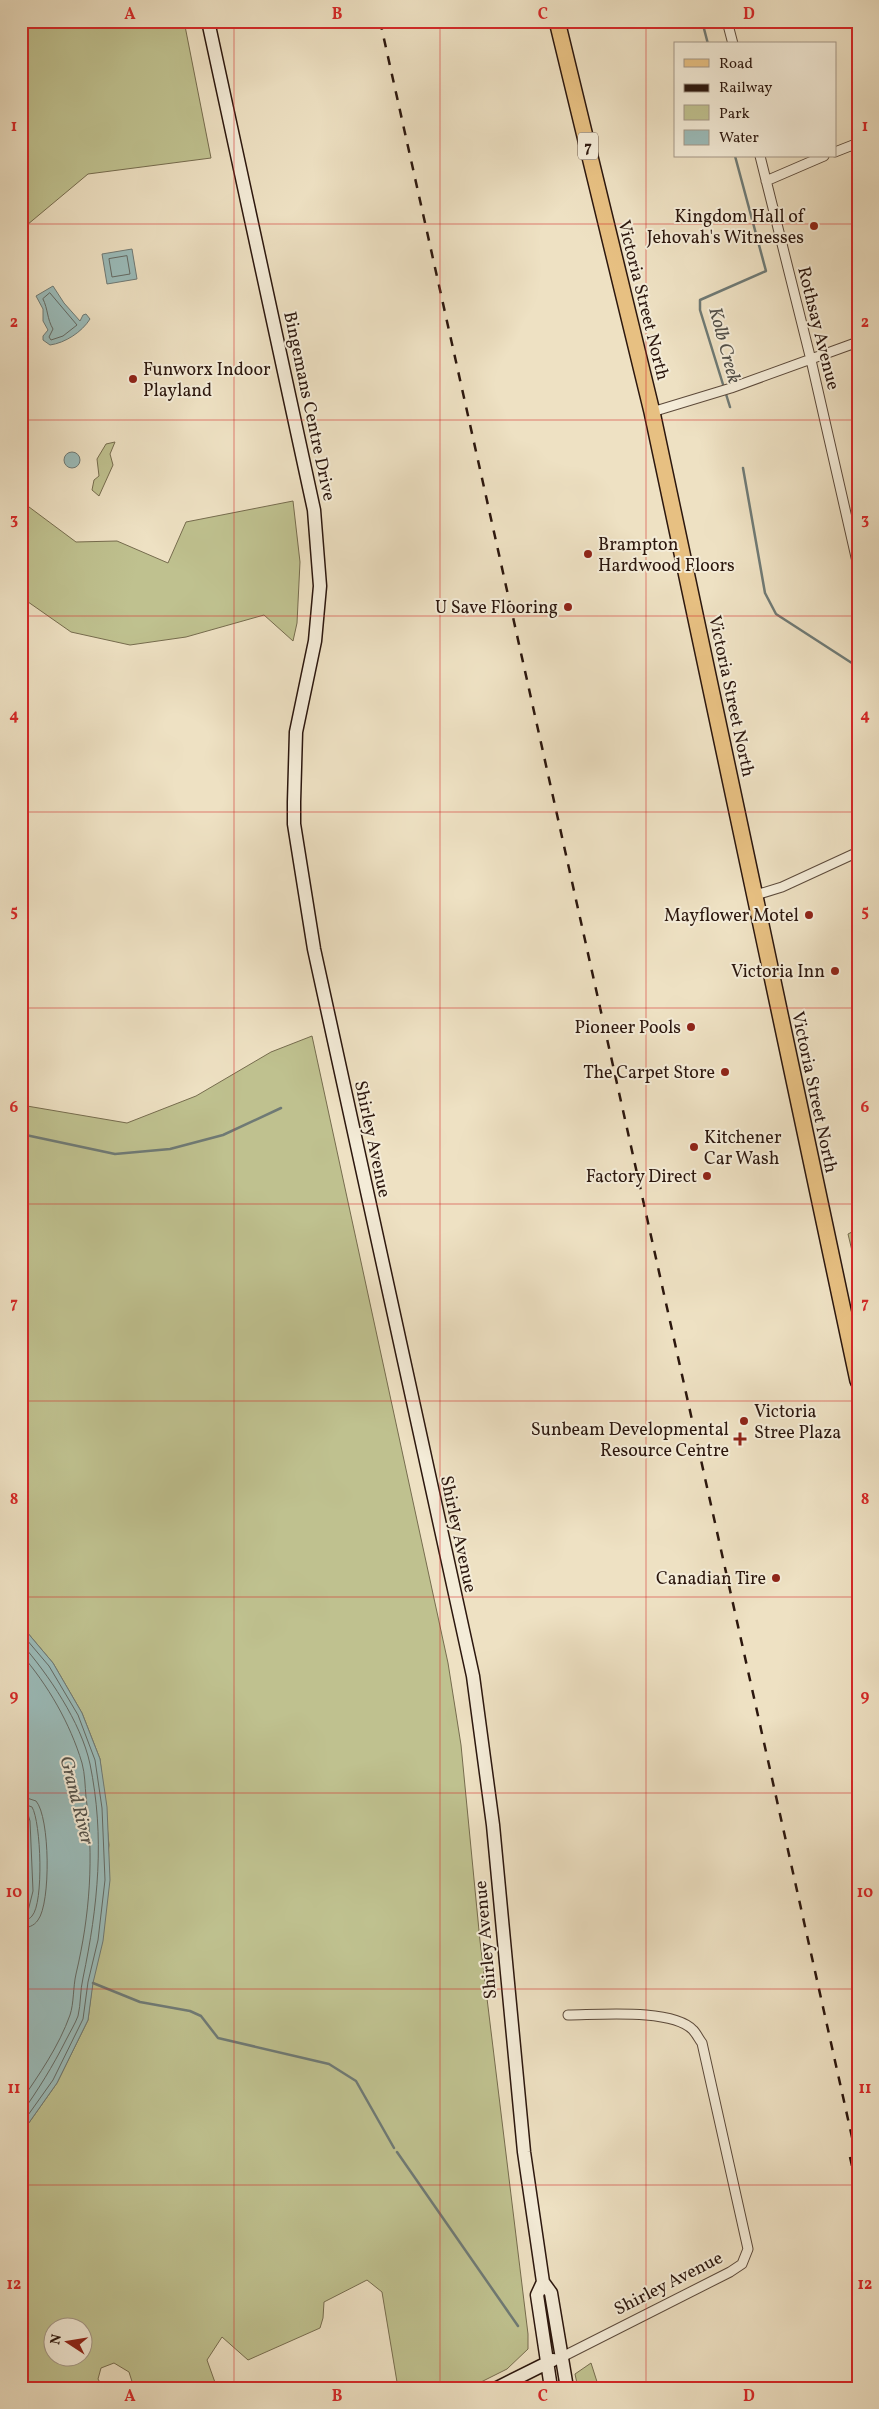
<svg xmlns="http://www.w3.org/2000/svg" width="879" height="2409" font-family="Vollkorn,serif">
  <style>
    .green { fill: #bfc18f; stroke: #766c4e; fill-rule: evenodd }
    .water { fill: #9bbcba; stroke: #6f7a75 }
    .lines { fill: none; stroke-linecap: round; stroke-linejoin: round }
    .shore { stroke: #646a64; stroke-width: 1 }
    .stream { stroke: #6f7a75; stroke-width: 2.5 }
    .street-casing { stroke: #5c4a3b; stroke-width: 11 }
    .secondary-casing { stroke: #2c170e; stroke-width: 15 }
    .primary-casing { stroke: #2c170e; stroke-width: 18 }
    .street { stroke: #f4ecd8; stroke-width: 9 }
    .secondary { stroke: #f4ecd8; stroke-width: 12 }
    .primary { stroke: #e7c082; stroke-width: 15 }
    .rail { stroke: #2c170e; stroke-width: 2.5; stroke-dasharray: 9 9; stroke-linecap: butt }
    .grid { fill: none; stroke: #d62828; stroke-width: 1; stroke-opacity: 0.55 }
    .poi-dot { fill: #8f2418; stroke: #f4ecd8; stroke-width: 2 }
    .labels { text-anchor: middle; stroke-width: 4; stroke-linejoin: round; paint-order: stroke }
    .shield { fill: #f4ecd8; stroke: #68574b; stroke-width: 1 }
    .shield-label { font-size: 16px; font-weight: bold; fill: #2c170e }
    .poi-label { font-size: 18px; fill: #2c170e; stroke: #f4ecd8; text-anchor: end }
    .street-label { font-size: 18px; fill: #2c170e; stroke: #f4ecd8 }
    .water-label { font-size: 19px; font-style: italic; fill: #53514a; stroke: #f4ecd8 }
    .neatline { fill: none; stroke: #d62828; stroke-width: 2 }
    .grid-label { font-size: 16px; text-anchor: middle; font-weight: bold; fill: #d62828 }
  </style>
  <rect width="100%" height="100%" fill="#eee1c3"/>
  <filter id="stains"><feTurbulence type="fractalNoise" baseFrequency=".004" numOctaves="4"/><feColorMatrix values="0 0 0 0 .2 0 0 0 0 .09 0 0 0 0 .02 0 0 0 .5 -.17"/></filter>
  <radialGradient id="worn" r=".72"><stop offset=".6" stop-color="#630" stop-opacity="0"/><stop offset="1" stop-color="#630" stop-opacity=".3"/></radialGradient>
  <!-- green -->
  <path class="green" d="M21,21H184L211,158L88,174L21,230Z
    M115,442L110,454L113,465L99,496L92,490L94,480L99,476L97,459L106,444Z
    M21,501L76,542L117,541L168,563L186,522L293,501L300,562L297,623L293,641L264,615L186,637L130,645L71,632L21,597Z
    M312,1036L448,1663L461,1745L480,1941L528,2334V2349L507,2369L469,2388H398L382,2292L367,2280L324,2302L323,2318L320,2328L248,2360L222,2337L207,2360L217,2388H134L129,2372L114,2363L101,2368L98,2379L103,2388H21V2134L57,2083L88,2020L109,1845L100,1759L82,1713L53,1663L21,1625V1105L127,1123L196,1096L271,1052ZM52,2326H82V2356H52Z
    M858,1229V1276L848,1234Z
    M21,1806L25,1821L28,1891L21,1917Z
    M591,2363L599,2388H578L575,2374Z"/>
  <!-- water -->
  <path class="water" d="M132,249L137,279L107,284L102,254Z
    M53,286L64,303L80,321L83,315L86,314L90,319C82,332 65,343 50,345L43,340V336L48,330L43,321V309L36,296Z
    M64 460a8 8 0 1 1 16 0a8 8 0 1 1-16 0Z
    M21,1625L53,1663L82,1713L100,1759L107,1807L110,1880L103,1941L93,1983L88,2020L57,2083L21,2134V1918L28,1891L25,1821L21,1806Z"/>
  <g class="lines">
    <!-- shore -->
    <path class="shore" d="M127,256L130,274L112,277L109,259Z
      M50,293L77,325L63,336L51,340L49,337L53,329C47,319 48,309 43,299Z
      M21,1633L49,1666L78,1715L95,1760L102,1808L105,1880L98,1940L88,1982L83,2019L53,2080L21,2125
      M21,1643C48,1674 81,1722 90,1764C105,1837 98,1906 83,1978C80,1990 81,2004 78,2016C75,2024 70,2032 66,2040C53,2066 38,2090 21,2114
      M21,1654C48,1685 70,1723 82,1763C85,1774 85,1786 86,1797C94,1857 90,1915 76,1974C73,1987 74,2003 70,2015C59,2046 39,2075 21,2101
      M21,1796L36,1801C50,1817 51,1903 38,1920C34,1926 28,1928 21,1928
      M21,1803L32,1807C41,1822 44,1903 32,1916C29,1920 25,1920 21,1920
      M21,1809L27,1811L30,1821L33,1891L28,1911L21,1914"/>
    <!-- stream -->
    <path class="stream" d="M702,21L708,44
      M730,407L700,310V300L766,271L735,156
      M743,468L765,593L776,614L858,667
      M21,1134L115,1154L170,1149L223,1135L281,1108
      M93,1983L140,2002L190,2011L201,2016L218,2038L329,2064L356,2081L394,2148
      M397,2152L518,2326"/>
    <!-- street casing -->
    <g class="street-casing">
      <path id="street" d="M727,21L733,44
        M835,152L858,143
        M760,156L811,360L858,566
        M766,181L824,156
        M652,412L731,388L858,342
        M756,895L782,887L858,852
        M562,2357L730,2272L742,2264L748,2249L702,2043C699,2039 696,2033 693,2030C672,2008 597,2015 568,2015"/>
    </g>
    <!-- secondary casing -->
    <g class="secondary-casing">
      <path id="secondary" d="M208,21L314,510L320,586L315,641L296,732L294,802V824L314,949L473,1676L493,1825L524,2152L543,2282L551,2293L567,2388
        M543,2282L537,2295L551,2388
        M497,2388L553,2360"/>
    </g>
    <!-- primary casing -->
    <g class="primary-casing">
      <path id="primary" d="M557,21L652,412L858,1381"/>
    </g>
    <!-- street -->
    <use href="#street" class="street"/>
    <!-- secondary -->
    <use href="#secondary" class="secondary"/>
    <!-- primary -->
    <use href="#primary" class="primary"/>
    <!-- rail -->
    <path class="rail" d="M380,21L858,2164
      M850,2157L858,2193"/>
  </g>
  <!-- grid -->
  <path class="grid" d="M234,21V2388M440,21V2388M646,21V2388M21,224H858M21,420H858M21,616H858M21,812H858M21,1008H858M21,1204H858M21,1401H858M21,1597H858M21,1793H858M21,1989H858M21,2185H858"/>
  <!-- markers -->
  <g class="poi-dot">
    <circle cx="814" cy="226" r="5"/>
    <circle cx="133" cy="379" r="5"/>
    <circle cx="588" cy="554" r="5"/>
    <circle cx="568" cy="607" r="5"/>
    <circle cx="809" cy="915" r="5"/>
    <circle cx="835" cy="971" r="5"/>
    <circle cx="691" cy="1027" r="5"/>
    <circle cx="725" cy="1072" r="5"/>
    <circle cx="694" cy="1147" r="5"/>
    <circle cx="707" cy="1176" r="5"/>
    <circle cx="744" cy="1421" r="5"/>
    <path d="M737.5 1431.5h5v5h5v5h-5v5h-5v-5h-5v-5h5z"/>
    <circle cx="776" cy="1578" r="5"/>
  </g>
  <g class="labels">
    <!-- shield labels -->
    <rect class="shield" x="578" y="132.5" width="20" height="27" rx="4"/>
    <g class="shield-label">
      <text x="588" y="152">7</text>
    </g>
    <!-- poi labels -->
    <g class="poi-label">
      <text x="804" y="222">Kingdom Hall of<tspan x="804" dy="21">Jehovah's Witnesses</tspan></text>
      <text x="143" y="375" text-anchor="start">Funworx Indoor<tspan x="143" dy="21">Playland</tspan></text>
      <text x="598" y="550" text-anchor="start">Brampton<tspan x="598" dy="21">Hardwood Floors</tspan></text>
      <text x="558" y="613">U Save Flooring</text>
      <text x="799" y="921">Mayflower Motel</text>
      <text x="825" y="977">Victoria Inn</text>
      <text x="681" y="1033">Pioneer Pools</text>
      <text x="715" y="1078">The Carpet Store</text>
      <text x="704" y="1143" text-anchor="start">Kitchener<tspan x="704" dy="21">Car Wash</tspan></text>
      <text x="697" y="1182">Factory Direct</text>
      <text x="754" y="1417" text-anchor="start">Victoria<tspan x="754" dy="21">Stree Plaza</tspan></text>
      <text x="729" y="1435">Sunbeam Developmental<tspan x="729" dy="21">Resource Centre</tspan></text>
      <text x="766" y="1584">Canadian Tire</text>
    </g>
    <!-- street labels -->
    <g class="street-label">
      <text transform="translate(644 300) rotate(76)" y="6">Victoria Street North</text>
      <text transform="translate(819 328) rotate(76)" y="6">Rothsay Avenue</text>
      <text transform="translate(310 406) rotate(78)" y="6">Bingemans Centre Drive</text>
      <text transform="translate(732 696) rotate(78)" y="6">Victoria Street North</text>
      <text transform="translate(815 1092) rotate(78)" y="6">Victoria Street North</text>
      <text transform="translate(373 1139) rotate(78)" y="6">Shirley Avenue</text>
      <text transform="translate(459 1534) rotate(78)" y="6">Shirley Avenue</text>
      <text transform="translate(485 1940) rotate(-95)" y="6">Shirley Avenue</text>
      <text transform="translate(668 2283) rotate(-27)" y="6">Shirley Avenue</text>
    </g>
    <!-- water labels -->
    <g class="water-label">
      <text transform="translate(726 345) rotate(75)" y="7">Kolb Creek</text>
      <text transform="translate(78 1800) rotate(76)" y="7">Grand River</text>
    </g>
  </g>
  <!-- margin -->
  <rect width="879" height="2409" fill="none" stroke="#eee1c3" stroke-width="55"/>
  <!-- legend -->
  <rect x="674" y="42" width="162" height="115" fill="#f4ecd8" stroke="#a49787"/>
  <rect x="684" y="59" width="25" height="8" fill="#e7c082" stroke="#a49787"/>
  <text x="719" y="68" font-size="15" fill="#2c170e">Road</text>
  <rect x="684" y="84" width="25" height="8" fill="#2c170e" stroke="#a49787"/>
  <text x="719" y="92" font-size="15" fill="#2c170e">Railway</text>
  <rect x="684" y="105" width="25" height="15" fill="#bfc18f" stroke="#a49787"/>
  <text x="719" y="118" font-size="15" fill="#2c170e">Park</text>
  <rect x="684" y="130" width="25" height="15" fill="#9bbcba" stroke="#a49787"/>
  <text x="719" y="142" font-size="15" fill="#2c170e">Water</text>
  <!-- north arrow -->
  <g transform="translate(68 2342) rotate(282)"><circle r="24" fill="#f4ecd8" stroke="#a49787"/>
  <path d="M0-4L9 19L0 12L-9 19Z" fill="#8f2418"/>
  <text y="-8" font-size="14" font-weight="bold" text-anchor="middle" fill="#2c170e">N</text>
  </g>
  <rect x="28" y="28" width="824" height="2354" class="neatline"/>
  <g class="grid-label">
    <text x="130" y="19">A</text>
    <text x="337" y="19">B</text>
    <text x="543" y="19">C</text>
    <text x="749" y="19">D</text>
    <text x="14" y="131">1</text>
    <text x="865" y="131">1</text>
    <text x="14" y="327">2</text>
    <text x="865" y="327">2</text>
    <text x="14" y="524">3</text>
    <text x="865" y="524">3</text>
    <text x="14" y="720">4</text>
    <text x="865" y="720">4</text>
    <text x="14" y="916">5</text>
    <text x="865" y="916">5</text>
    <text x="14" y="1112">6</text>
    <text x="865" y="1112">6</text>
    <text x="14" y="1308">7</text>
    <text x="865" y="1308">7</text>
    <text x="14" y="1504">8</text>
    <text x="865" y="1504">8</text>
    <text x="14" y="1701">9</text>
    <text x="865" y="1701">9</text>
    <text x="14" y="1897">10</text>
    <text x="865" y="1897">10</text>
    <text x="14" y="2093">11</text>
    <text x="865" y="2093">11</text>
    <text x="14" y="2289">12</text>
    <text x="865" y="2289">12</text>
    <text x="130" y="2401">A</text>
    <text x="337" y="2401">B</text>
    <text x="543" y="2401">C</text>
    <text x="749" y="2401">D</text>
  </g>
  <rect width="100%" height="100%" filter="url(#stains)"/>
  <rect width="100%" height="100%" fill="url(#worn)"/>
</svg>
